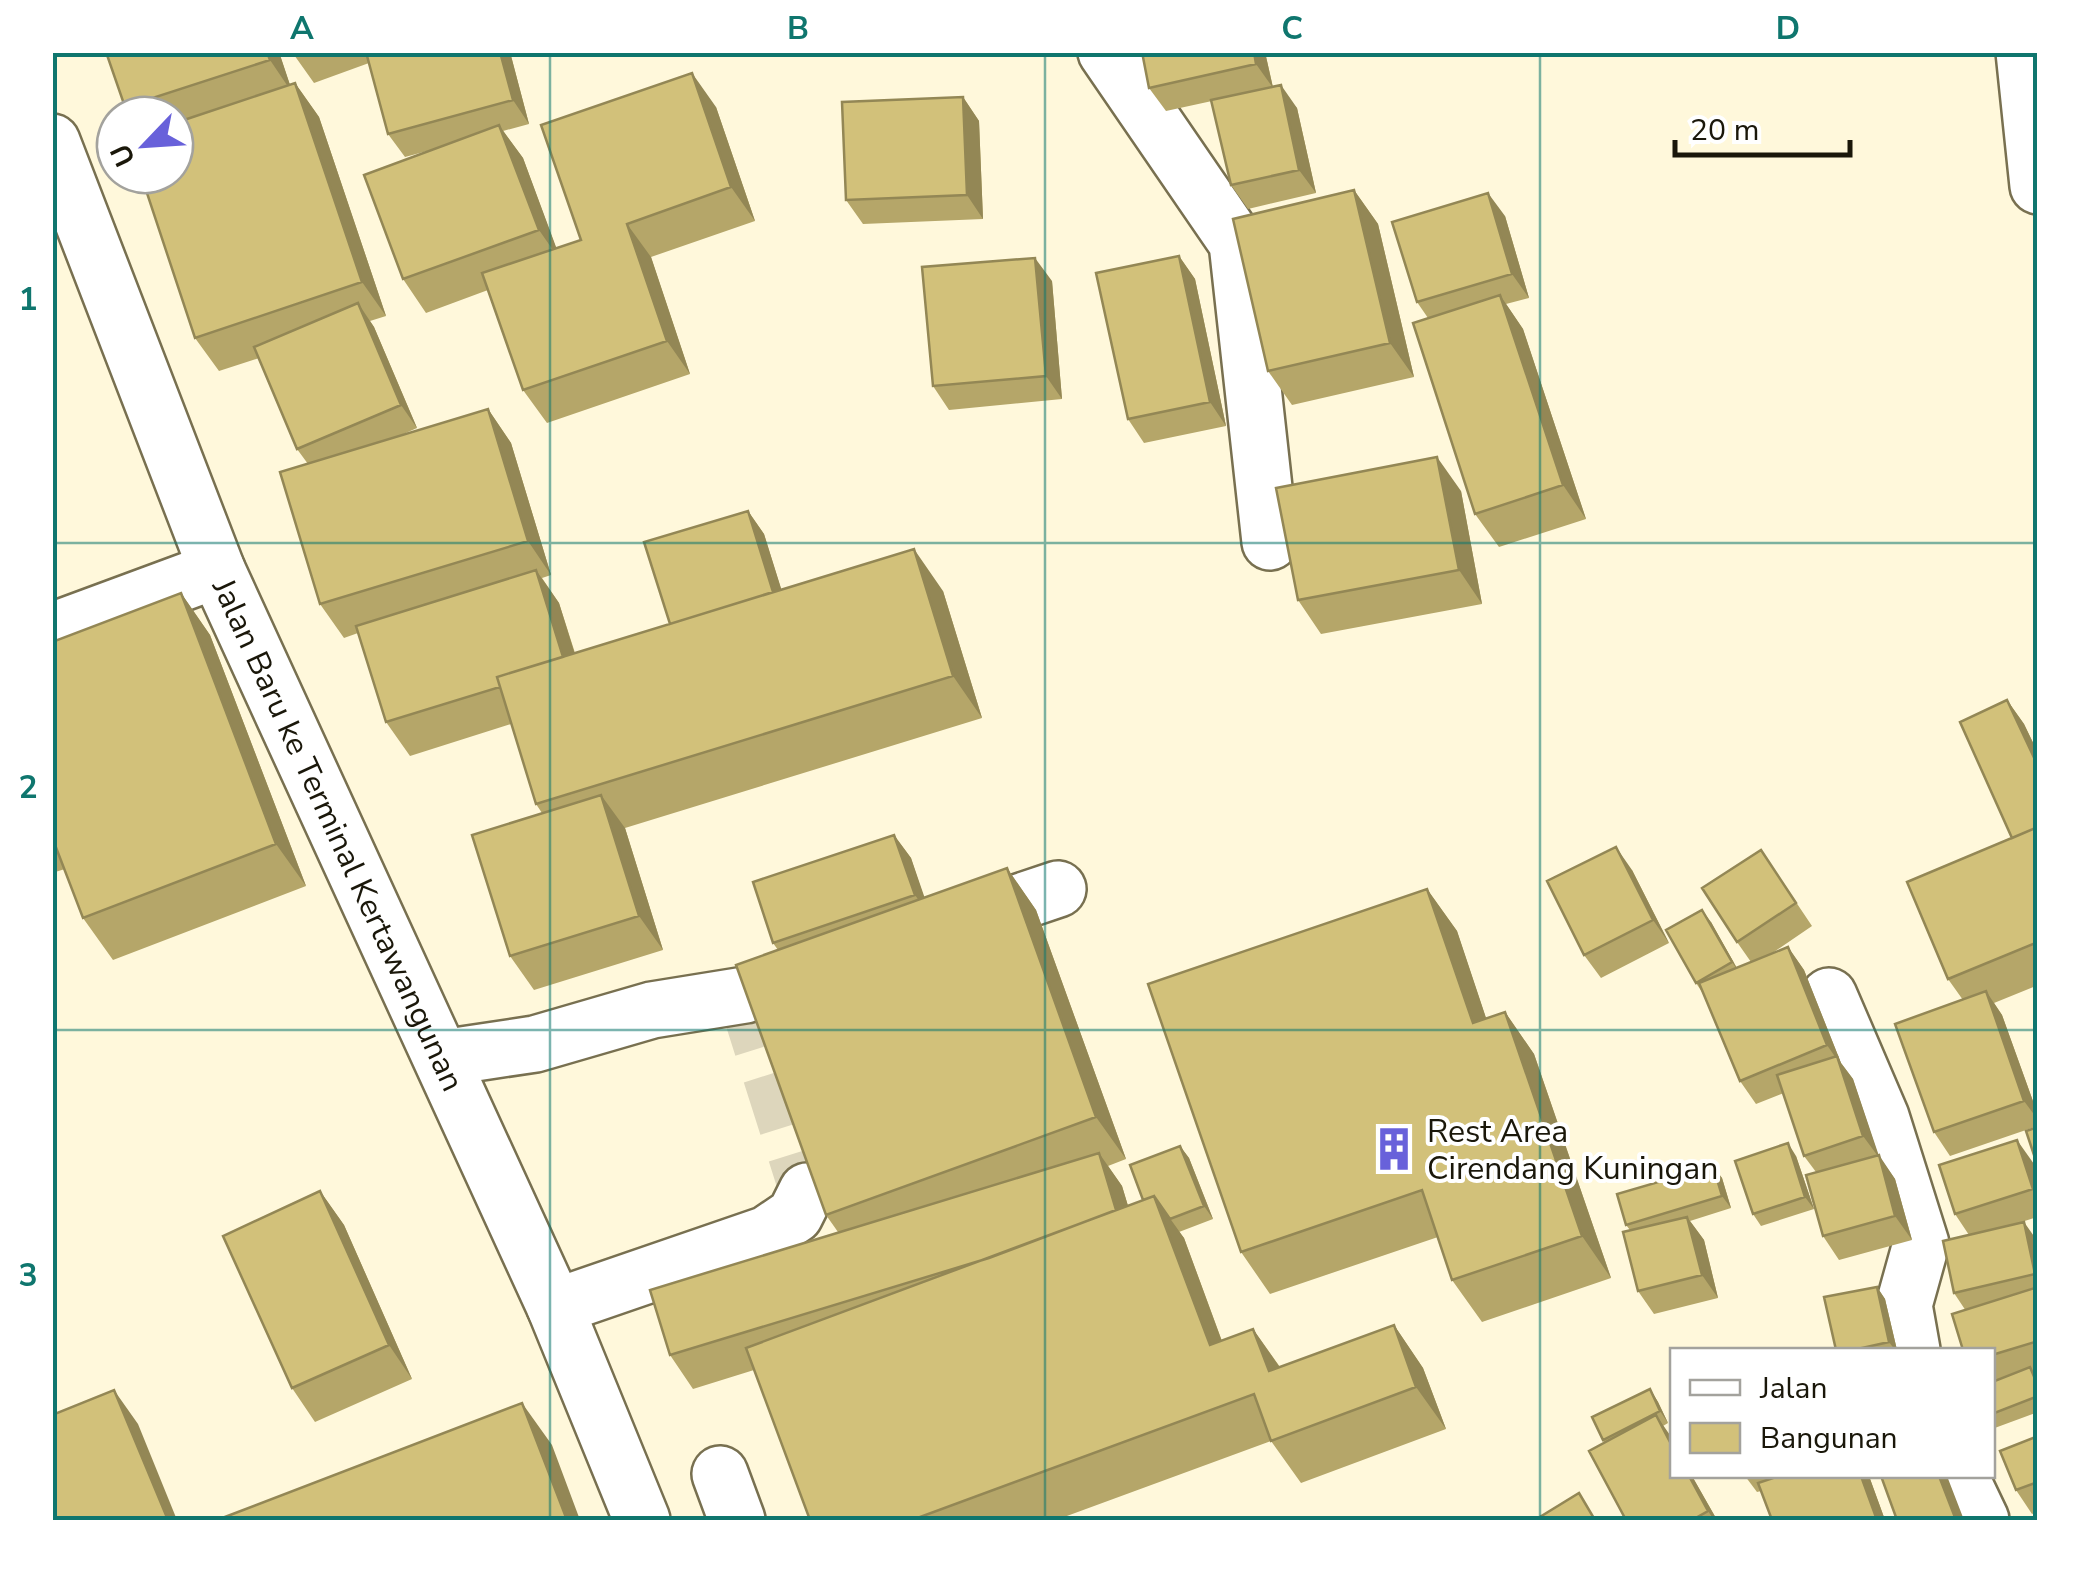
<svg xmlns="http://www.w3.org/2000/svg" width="2090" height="1573" font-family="'Nunito Sans',sans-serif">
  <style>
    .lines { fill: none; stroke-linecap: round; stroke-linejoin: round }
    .minor-tunnel { stroke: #ddd6bc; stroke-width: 55; stroke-dasharray: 55 28; stroke-linecap: butt }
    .minor-casing { stroke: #787050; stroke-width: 60 }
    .major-casing { stroke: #787050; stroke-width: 60 }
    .minor { stroke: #fff; stroke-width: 55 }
    .major { stroke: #fff; stroke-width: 55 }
    .wall { fill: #b5a669 }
    .shaded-wall { fill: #938755 }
    .building { fill: #d2c17a; stroke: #938755; stroke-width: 2.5 }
    .grid { fill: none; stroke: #0f766e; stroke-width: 2.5; stroke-opacity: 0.55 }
    .labels { text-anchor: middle; stroke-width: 8; stroke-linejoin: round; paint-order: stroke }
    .street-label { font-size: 32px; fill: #1a170a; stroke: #fff }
    .poi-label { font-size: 32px; fill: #1a170a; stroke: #fff; text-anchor: start }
    .neatline { fill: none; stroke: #0f766e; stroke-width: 4 }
    .grid-label { font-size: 32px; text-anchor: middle; font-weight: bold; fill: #0f766e }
  </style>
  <rect width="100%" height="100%" fill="#fff8db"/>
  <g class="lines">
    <!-- minor-tunnel -->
    <path class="minor-tunnel" d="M745,995L807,1191"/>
    <!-- minor casing -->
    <g class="minor-casing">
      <path id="minor" d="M1106,52L1237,243L1270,542
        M2024,52L2038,186
        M52,631L217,570
        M957,923L1058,889
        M1829,996L1881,1117L1921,1244L1904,1305L1912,1350
        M442,1058L535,1044L652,1010L745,995L818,970
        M555,1307L767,1234L795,1215L807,1191
        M720,1474L737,1520
        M1960,1476L1981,1520"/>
    </g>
    <!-- major casing -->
    <g class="major-casing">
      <g id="major">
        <path id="s1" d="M52,142L217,570L555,1307L642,1520"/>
      </g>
    </g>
    <!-- minor -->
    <use href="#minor" class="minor"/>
    <!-- major -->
    <use href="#major" class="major"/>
  </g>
  <!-- wall -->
  <path class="wall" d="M106,52H279L290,85L295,83L319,117L386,316L370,321L374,327L417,428L399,436L488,409L511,443L551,575L542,578L559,603L575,653L670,624L748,511L764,534L781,589L943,591L982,718L625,828L663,950L534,990L510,956L542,813L536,804L511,724L410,756L386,722L358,633L344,638L320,604L308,464L297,449L259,358L219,371L195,338L175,175V115H130L125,107Z
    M292,52H510L529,124L503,131L523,158L556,248L581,240L716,107L755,221L651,257L690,374L547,423L523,390L488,290L426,313L403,279L431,150L405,157L388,134L369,63L314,83Z
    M1265,52L1273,87L1297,108L1316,193L1248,209L1231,185L1212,101L1166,111L1149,88Z
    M963,97L979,121L983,219L863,224L846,200Z
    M1354,190L1378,224L1414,377L1292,405L1268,371Z
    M1505,216L1529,298L1506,304L1523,329L1586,519L1499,547L1475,514L1428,318L1417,302Z
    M1179,256L1195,279L1226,426L1144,443L1128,419Z
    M1052,281L1062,399L949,410L933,386Z
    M1461,491L1482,604L1321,634L1298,600Z
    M181,593L210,635L306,886L113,960L83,918L65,869L52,873V642Z
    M2007,700L2024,724L2038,753V985L1994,1003L2002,1015L2038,1115V1126L1950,1156L1934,1132L1963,1000L1948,979L2012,838Z
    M894,835L911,858L924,898L1007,868L1036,910L1126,1159L1108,1166L1122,1186L1128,1206L1143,1200L1180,1146L1189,1158L1213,1219L1179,1232L1184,1238L1222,1341L1253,1329L1280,1367L1394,1325L1423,1368L1446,1429L1301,1483L1271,1441L1056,1520H810L754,1370L693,1389L670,1355L838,1232L826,1215L778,950L773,943Z
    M1761,850L1812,926L1771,954L1788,947L1804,970L1841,1063L1853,1079L1878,1155L1895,1179L1912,1240L1839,1260L1823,1236L1816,1172L1804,1156L1784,1093L1756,1104L1740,1081L1704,995L1696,983L1711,922L1737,968L1751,962L1737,942Z
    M1632,870L1669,943L1601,978L1584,955Z
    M1427,889L1457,931L1486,1018L1505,1012L1534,1054L1611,1278L1482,1322L1452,1280L1438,1237L1270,1294L1241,1252Z
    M1796,1156L1814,1209L1761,1226L1753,1214Z
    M2034,1164L2038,1176V1218L2037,1217L2009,1226L2038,1242V1370L2033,1371L2038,1378V1412L1992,1429V1350L1954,1293L1969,1235L1955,1214Z
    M1713,1166L1722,1178L1731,1208L1690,1221L1704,1240L1718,1298L1654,1314L1638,1291L1630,1230L1626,1225Z
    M320,1191L344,1225L412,1379L315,1422L292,1388Z
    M1877,1287L1885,1299L1897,1350H1836Z
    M1650,1389L1658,1402L1668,1423L1663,1426L1672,1439V1476H1692L1717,1520H1626L1603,1440Z
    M2038,1436V1512L2032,1514L2016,1490Z
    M1745,1476H1869L1885,1520H1772L1761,1491L1757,1492Z"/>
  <!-- shaded-wall -->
  <path class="shaded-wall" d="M267,52H279L293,94L270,60Z
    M500,52H510L529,124L513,100Z
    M1254,52H1265L1273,88L1256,64Z
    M692,73L716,107L755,221L731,187Z
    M295,83L319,117L386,316L362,282Z
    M1281,85L1297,108L1316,193L1299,170Z
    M963,97L979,121L983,219L967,195Z
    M499,125L523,158L562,263L539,230Z
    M1354,190L1378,224L1414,377L1390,343Z
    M1488,193L1505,216L1529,298L1512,274Z
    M627,224L651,257L690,374L667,341Z
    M1179,256L1195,279L1226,426L1210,402Z
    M1035,258L1052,281L1062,399L1046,376Z
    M1500,295L1523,329L1586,519L1563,485Z
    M358,303L374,327L417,428L401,405Z
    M488,409L511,443L551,575L528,541Z
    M1437,457L1461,491L1482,604L1459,570Z
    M748,511L764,534L796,636L779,613Z
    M914,549L943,591L982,718L953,676Z
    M536,570L559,603L589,700L566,666Z
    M181,593L210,635L306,886L276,844Z
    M2007,700L2024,724L2038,753V766Z
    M601,795L625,828L663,950L639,916Z
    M894,835L911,858L932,919L915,895Z
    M1616,847L1632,870L1669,943L1653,920Z
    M1007,868L1036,910L1126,1159L1096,1117Z
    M1427,889L1457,931L1502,1066L1473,1023Z
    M1702,910L1711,922L1740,974L1732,962Z
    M1788,947L1804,970L1841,1063L1853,1079L1880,1159L1863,1136L1838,1061L1827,1045Z
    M1986,991L2002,1015L2038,1115V1120L2024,1101Z
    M1505,1012L1534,1054L1611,1278L1582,1236Z
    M2017,1140L2034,1164L2038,1176V1196L2033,1189Z
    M1788,1143L1796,1156L1814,1209L1805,1197Z
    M1180,1146L1189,1158L1213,1219L1204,1206Z
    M1099,1153L1122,1186L1142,1252L1118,1218Z
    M1879,1155L1895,1179L1912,1240L1895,1216Z
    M1713,1166L1722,1178L1731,1208L1722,1196Z
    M320,1191L344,1225L412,1379L389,1345Z
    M1154,1196L1184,1238L1239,1388L1210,1345Z
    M1687,1217L1704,1240L1718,1298L1702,1275Z
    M2024,1222L2038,1242V1278L2035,1274Z
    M1877,1287L1885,1299L1897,1350H1895L1889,1342Z
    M1394,1325L1423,1368L1446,1429L1416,1387Z
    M1253,1329L1283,1372L1269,1371Z
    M1650,1389L1658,1402L1668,1423L1660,1411Z
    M114,1390L138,1424L177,1520H168Z
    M522,1403L552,1445L580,1520H567Z
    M1656,1415L1672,1438V1446Z
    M1689,1476H1692L1717,1520H1714L1708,1511Z
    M1861,1476H1869L1885,1520H1877Z
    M1939,1476H1947L1964,1520H1956Z"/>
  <!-- building -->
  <path class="building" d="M106,52H267L270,60L125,107Z
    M366,52H500L513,100L388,134Z
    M1142,52H1254L1256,64L1149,88Z
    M692,73L731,187L627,224L667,341L523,390L482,273L581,240L541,125Z
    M295,83L362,282L195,338L141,175H175V123Z
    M1281,85L1299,170L1231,185L1211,100Z
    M963,97L967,195L846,200L842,102Z
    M499,125L539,230L403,279L364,175Z
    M1354,190L1390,343L1268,371L1233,219Z
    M1488,193L1512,274L1417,302L1392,222Z
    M1179,256L1210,402L1128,419L1096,273Z
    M1035,258L1046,376L933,386L922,267Z
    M1500,295L1563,485L1475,514L1413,323Z
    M358,303L401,405L297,449L254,347Z
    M488,409L528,541L320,604L280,472Z
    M1437,457L1459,570L1298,600L1276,488Z
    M748,511L773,592L670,624L644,542Z
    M914,549L953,676L536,804L497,677Z
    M536,570L563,657L497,677L500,687L386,722L356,626Z
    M181,593L276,844L83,918L52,837V642Z
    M2007,700L2038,766V827L2012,838L1960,722Z
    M601,795L639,916L510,956L472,835Z
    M2038,827V942L1948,979L1907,882Z
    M894,835L915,895L773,943L753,882Z
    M1616,847L1653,920L1584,955L1547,881Z
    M1761,850L1796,903L1737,942L1702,888Z
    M1007,868L1096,1117L826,1215L736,965Z
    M1427,889L1473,1023L1505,1012L1582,1236L1452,1280L1422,1190L1241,1252L1148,984Z
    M1702,910L1732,962L1696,983L1666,930Z
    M1788,947L1827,1045L1740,1081L1699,983Z
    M1986,991L2024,1101L1934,1132L1895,1024Z
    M1837,1056L1863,1136L1804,1156L1777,1075Z
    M2038,1127V1167L2026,1131Z
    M2017,1140L2033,1189L1955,1214L1939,1165Z
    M1788,1143L1805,1197L1753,1214L1735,1161Z
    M1180,1146L1204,1206L1170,1219L1154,1196L1143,1200L1130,1165Z
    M1099,1153L1116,1210L989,1258L670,1355L650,1290Z
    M1879,1155L1895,1216L1823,1236L1806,1175Z
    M1713,1166L1722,1196L1626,1225L1617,1194Z
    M320,1191L389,1345L292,1388L223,1236Z
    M1154,1196L1210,1345L1253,1329L1269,1371L1394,1325L1416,1387L1271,1441L1254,1394L912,1520H810L746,1348Z
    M1687,1217L1702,1275L1638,1291L1623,1232Z
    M2024,1222L2035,1274L1954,1293L1943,1241Z
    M1877,1287L1889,1342L1853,1350H1836L1824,1297Z
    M2038,1287V1341L1992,1355V1350H1963L1952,1314Z
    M2030,1367L2038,1386V1396L1992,1414V1382Z
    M1650,1389L1660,1411L1603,1440L1592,1417Z
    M114,1390L168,1520H52V1415Z
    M522,1403L567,1520H217Z
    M1656,1415L1672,1446V1476H1689L1708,1511L1692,1520H1626L1589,1451Z
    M2038,1436V1482L2016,1490L2000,1451Z
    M1779,1476H1861L1877,1520H1772L1758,1483Z
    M1881,1476H1939L1956,1520H1897Z
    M1579,1493L1595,1520H1535Z"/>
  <!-- grid -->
  <path class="grid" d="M550,52V1520M1045,52V1520M1540,52V1520M52,543H2038M52,1030H2038"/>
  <!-- icons -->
  <defs>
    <g id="building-bare" transform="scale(3.45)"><path d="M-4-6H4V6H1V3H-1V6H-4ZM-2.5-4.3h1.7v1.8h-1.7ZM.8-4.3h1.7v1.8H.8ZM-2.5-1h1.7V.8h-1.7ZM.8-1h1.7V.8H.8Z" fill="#6861da" stroke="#fff" stroke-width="2.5" paint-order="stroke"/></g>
  </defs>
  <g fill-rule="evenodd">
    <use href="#building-bare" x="1394" y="1149"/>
  </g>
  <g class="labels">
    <!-- street labels -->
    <g class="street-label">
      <text dy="11" stroke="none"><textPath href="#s1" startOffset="750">Jalan Baru ke Terminal Kertawangunan</textPath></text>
    </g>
    <!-- poi labels -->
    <g class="poi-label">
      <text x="1427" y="1142">Rest Area<tspan x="1427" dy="37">Cirendang Kuningan</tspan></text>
    </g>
  </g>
  <!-- border -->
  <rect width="2090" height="1573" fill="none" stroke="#ffffff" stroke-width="110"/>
  <!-- legend -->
  <rect x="1670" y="1348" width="325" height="130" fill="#ffffff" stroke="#a3a29d" stroke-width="2.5"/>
  <rect x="1690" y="1380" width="50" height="15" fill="#ffffff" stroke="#a3a29d" stroke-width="2.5"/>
  <text x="1760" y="1398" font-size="30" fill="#1a170a">Jalan</text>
  <rect x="1690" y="1423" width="50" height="30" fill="#d2c17a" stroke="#a3a29d" stroke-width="2.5"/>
  <text x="1760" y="1448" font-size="30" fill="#1a170a">Bangunan</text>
  <!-- north arrow -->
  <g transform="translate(145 145) rotate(245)"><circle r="48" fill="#ffffff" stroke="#a3a29d" stroke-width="2.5"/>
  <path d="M0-8L18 38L0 25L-18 38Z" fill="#6861da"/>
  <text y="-15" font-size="28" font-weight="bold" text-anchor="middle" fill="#1a170a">U</text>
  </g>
  <!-- scale -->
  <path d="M1675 140v15h175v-15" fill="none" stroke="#1a170a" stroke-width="5"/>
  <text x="1690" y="140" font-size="30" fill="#1a170a" stroke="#ffffff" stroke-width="8" paint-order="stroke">20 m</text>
  <rect x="55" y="55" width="1980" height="1463" class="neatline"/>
  <g class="grid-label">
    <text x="302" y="39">A</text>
    <text x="798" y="39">B</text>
    <text x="1292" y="39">C</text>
    <text x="1788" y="39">D</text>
    <text x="28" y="310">1</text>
    <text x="28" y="798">2</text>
    <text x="28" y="1286">3</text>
  </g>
</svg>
